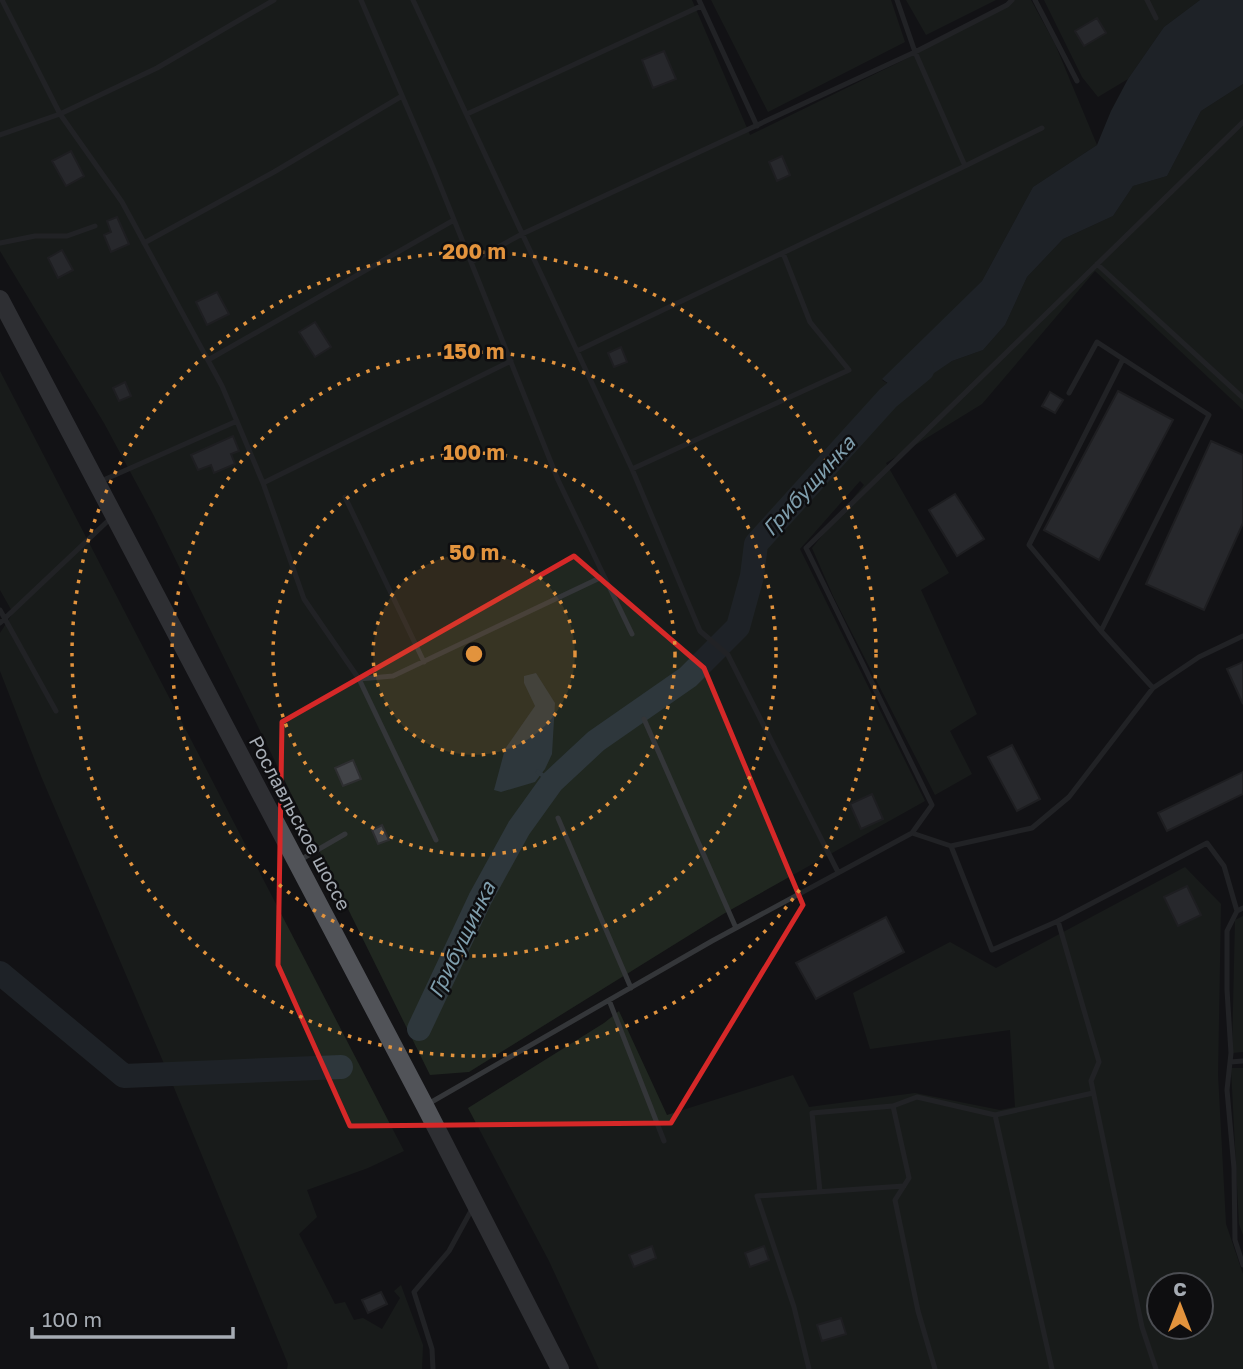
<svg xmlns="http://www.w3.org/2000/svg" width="1243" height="1369" font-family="'Golos Text',sans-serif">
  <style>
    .green { fill: #202720; fill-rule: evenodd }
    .water { fill: #2e373c }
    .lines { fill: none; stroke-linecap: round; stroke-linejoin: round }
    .stream { stroke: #2e373c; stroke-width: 4.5 }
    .river { stroke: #2e373c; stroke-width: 24 }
    .building { fill: #424448; stroke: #2d2e30; stroke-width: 2 }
    .service { stroke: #343639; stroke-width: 5 }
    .primary { stroke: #515358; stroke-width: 18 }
    .marked { fill: none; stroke: #d62828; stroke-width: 5; stroke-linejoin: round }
    .ring { fill: none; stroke: #e2933d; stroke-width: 3.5; stroke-dasharray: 3.5 7 }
    .labels { text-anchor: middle; stroke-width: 5; stroke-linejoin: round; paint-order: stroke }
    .street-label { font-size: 19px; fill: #a6acb4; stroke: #0e0e10 }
    .water-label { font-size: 21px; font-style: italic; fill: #7f9ead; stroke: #0e0e10 }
    .centre { fill: #e2933d; stroke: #0e0e10; stroke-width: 3.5 }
    .ring-label { font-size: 21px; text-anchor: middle; font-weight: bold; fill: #e2933d; stroke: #0e0e10; stroke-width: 5; stroke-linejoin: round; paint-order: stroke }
  </style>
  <rect width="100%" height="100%" fill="#131315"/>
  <!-- green -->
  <path class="green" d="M0,0H692L750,135L912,56L1013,0H1031L1055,44L1097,145L1033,187L982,281L882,380L903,393L952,361L983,350L1005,325L1027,277L1063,239L1113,216L1133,186L1167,176L1201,111L1243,84V410L1095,271L982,404L886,463L949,573L921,590L977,714L950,731L972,774L935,795L834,598L812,548L864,485L860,481L800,549L925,801L725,913L469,1072L430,1075L154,516L104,423L0,251Z
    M711,0H891L905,42L768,112Z
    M906,0H996L926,35Z
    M1044,0H1200L1164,27L1128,79L1098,97L1082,77Z
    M0,371L404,1151L368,1168L307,1190L317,1217L299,1234L335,1304L345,1302L354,1320L363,1318L382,1329L400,1298L394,1291L401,1285L423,1345L422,1369H287L288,1364L168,1073L41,776L0,671V633L13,613L0,590Z
    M1185,867L1221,904L1218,1075L1226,1224L1243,1274V1369H599L549,1261L468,1108L604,1023L619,1011L667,1115L793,1075L809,1107L915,1093L1000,1110L1015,1107L1010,1030L870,1049L853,993L950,942L996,968ZM1159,1285H1201V1327H1159Z
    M1243,916V1052L1232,1053L1235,920Z
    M1231,1068H1243V1235L1239,1224Z"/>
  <!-- water -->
  <path class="water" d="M1200,0H1243V84L1201,111L1167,176L1133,186L1113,216L1063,239L1027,277L1005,325L983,350L952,361L903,394L882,379L982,281L1033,187L1097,145L1111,111L1128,79L1164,27Z
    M536,673L555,703L552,754L545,769L535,782L501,792L494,790L505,749L535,706L524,683V676Z"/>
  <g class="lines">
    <!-- stream -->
    <path class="stream" d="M538,772L552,782"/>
    <!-- river -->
    <path class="river" d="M0,973L124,1076L341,1067
      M419,1029L480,899L519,828L552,782L596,741L688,677L738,627L752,576L756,544L888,398L922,370"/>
  </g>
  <!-- building -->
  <path class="building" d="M1097,18L1106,33L1084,46L1075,31Z
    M664,51L676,79L653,88L642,60Z
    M71,151L84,176L66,186L52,161Z
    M782,156L790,175L777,181L769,162Z
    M117,217L129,244L111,252L104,235L111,232L107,221Z
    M62,250L73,270L58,278L48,258Z
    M217,292L229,314L207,325L196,302Z
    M315,322L331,347L315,357L299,332Z
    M621,347L627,362L614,367L608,353Z
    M125,382L131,396L119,401L113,388Z
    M1118,391L1173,420L1099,560L1044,530Z
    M1050,392L1063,400L1055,413L1042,406Z
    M233,436L239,451L231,454L235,464L214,473L211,465L198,470L191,455Z
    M1211,441L1243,455V523L1204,610L1146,584Z
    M955,494L984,539L957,556L929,510Z
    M1243,662V704L1227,669Z
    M1012,745L1040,799L1017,811L988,757Z
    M353,760L361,779L343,786L335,768Z
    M1243,772V794L1167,831L1158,813Z
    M872,794L883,819L861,829L850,804Z
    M382,825L389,840L378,844L372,830Z
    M1187,886L1201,915L1178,926L1164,897Z
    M886,917L904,952L816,999L796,963Z
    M652,1246L656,1258L634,1267L629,1255Z
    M764,1246L769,1260L750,1267L745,1253Z
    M381,1292L387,1304L368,1313L362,1300Z
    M841,1318L846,1334L822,1341L817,1325Z"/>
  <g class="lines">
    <!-- service -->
    <path class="service" d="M2,0L60,114L157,68L274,0
      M361,0L434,170L471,262
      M413,0L632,469L700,631L728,655L838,872
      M699,0L757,126
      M1035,0L1077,81
      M1147,0L1156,18
      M467,114L701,6
      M0,135L60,114L122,202L222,386L263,483
      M965,166L1042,128
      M0,243L35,236H67L95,226
      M144,243L274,172L402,96
      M1097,264L1243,398
      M577,351L965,166L915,52L897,0
      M208,360L454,220
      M511,361L263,483L304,599L359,679L393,676L604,576L558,480L471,262L522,234L915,52L1007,5L1012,0
      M1069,393L1097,342L1209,415L1101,631L1029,545L1123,359
      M632,469L849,370L810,322L783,253
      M99,482L237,421
      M345,497L424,662
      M604,576L632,634
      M0,610L56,711
      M0,623L112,517
      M1101,631L1153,688
      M359,679L436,840
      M644,719L736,928
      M558,818L631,988
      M912,833L932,805L806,548L1243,122
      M951,846L992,950L1058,921L1207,843L1224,866L1237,911L1243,908
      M300,860L345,834
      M1237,911L1227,931V990L1231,1053L1227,1090L1234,1168L1235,1240L1243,1265
      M1058,921L1099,1062L1091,1081L1142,1327L1156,1369
      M609,1000L664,1141
      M1230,1062L1243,1061
      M428,1104L712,941L912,833L951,846L1032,828L1069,797L1153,688L1199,657L1243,636
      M995,1115L1093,1093
      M820,1192L812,1113L893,1106
      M433,1369L432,1349L414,1292L449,1251L472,1209
      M809,1369L794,1307L757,1196L904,1186
      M935,1369L918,1311L895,1200L909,1178L893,1106L917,1097L995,1115L1052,1369"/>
    <!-- primary -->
    <path class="primary" d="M0,299L425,1106L560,1369"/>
  </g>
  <!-- marked area -->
  <path d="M0 0H1243V1369H0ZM574,556L704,668L803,905L671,1123L350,1126L278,965L282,722Z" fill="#131315" fill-opacity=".55" fill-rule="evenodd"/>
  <path class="marked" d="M574,556L704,668L803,905L671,1123L350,1126L278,965L282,722Z"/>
  <!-- distance rings -->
  <circle cx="474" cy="654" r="101" fill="#e2933d" fill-opacity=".12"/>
  <g class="ring">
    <circle cx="474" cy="654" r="101"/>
    <circle cx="474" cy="654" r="201"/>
    <circle cx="474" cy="654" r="302"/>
    <circle cx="474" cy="654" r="402"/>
  </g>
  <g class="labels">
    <!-- street labels -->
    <g class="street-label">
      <text transform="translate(300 823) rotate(62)" y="7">Рославльское шоссе</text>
    </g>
    <!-- water labels -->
    <g class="water-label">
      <text transform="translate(809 486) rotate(-48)" y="7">Грибущинка</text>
      <text transform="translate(462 940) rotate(-64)" y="7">Грибущинка</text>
    </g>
  </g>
  <circle cx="474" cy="654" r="10" class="centre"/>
  <g class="ring-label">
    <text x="474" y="259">200 m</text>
    <text x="474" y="359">150 m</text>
    <text x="474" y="460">100 m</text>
    <text x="474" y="560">50 m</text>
  </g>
  <!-- north arrow -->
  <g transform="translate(1180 1306)"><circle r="33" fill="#0e0e10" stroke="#4b4d52" stroke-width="2"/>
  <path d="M0-5L12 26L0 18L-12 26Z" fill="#e2933d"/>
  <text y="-10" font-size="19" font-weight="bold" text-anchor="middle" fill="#a6acb4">С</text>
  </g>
  <!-- scale -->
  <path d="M32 1327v10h201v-10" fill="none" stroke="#a6acb4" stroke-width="3.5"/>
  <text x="42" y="1327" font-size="21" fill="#a6acb4" stroke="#0e0e10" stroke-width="5" paint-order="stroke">100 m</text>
</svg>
